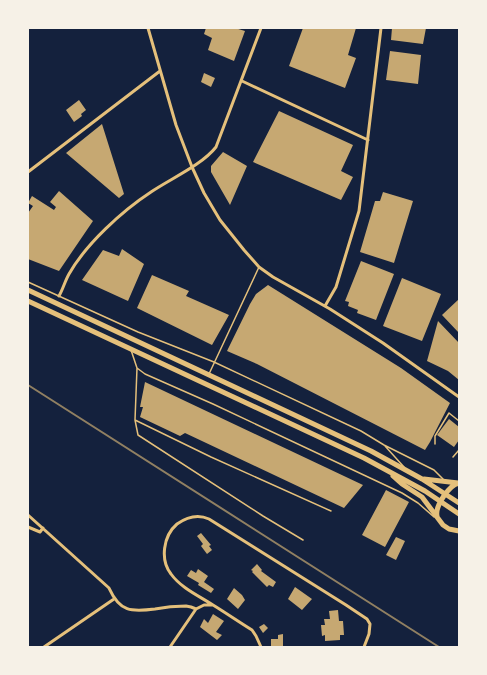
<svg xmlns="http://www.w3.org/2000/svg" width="487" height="675" font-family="Literata,serif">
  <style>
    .building { fill: #c6a872 }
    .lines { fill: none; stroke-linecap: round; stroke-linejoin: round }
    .service { stroke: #e5c07b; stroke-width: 1.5 }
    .minor { stroke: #e5c07b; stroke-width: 3 }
    .primary { stroke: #e5c07b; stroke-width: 5 }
    .rail { stroke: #918062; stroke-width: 2 }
  </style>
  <rect width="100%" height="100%" fill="#14213d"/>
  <!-- building -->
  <path class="building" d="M206,28H235L245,31L234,61L208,50L212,38L204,34Z
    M303,28H356L348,55L356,58L345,88L289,66Z
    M392,28H426L423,44L391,40Z
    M390,51L421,55L418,84L386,80Z
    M204,73L215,78L211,87L201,82Z
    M79,100L86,110L81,114L82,116L74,122L66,110Z
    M279,111L353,145L341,171L353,177L341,200L253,162Z
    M102,124L124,194L119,198L66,153Z
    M223,152L247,166L230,205L211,172V166Z
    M59,191L93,221L59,271L28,259V213L33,206L28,203L32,196L54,210L56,207L50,202Z
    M383,192L413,201L394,263L360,252L375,201H380Z
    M122,249L144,264L128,301L82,280L103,250L119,256Z
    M361,261L394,274L376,320L357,313L358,310L348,306L349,302L345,301Z
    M152,275L189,291L186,296L229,315L212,345L137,308Z
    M402,278L441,294L422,341L383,326Z
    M268,285L401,368L450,403L430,442L425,450L257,364L227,351L250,304L256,294Z
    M459,299V333L442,315Z
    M438,321L459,343V380L448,371L427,361Z
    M145,382L363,485L344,508L185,433L180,436L140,417L143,407H140Z
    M449,419L459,427V440L454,447L437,435Z
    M386,490L409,502L385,547L362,535Z
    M201,533L211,545L209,546L212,550L207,554L201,546L203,544L197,536Z
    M396,537L405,541L396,560L386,555Z
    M257,564L262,570L261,571L276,582L273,587L269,585L267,587L252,572L253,571L251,570Z
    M198,569L208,576L204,582L214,589L211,593L198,585L199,583L187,576L191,570L196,573Z
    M295,587L312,599L302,610L288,599Z
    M234,588L242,595L245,600L238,609L227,599Z
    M338,610L339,621H343L344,635H340V640L325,641V635L322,636L321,625H325L324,619H330L329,611Z
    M213,614L224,621L216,632L222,635L217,640L200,627L204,619L208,623Z
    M264,624L268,628L263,633L259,627Z
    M283,634V647H271V639H278V635Z"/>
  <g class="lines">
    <!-- service -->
    <path class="service" d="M28,282L138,332L214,362L361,431L384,445L434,470L443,479
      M131,350L137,368L145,374L213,404L402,493L418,503L434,517
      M137,368L135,420L138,435L263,516L303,540
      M209,374L259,267
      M135,420L211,457L331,511
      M435,444V436L449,413L459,421
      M385,446L404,467
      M453,457L459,450"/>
    <!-- minor -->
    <path class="minor" d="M148,28L176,125L192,167L204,193L220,220L244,250L259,267L273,277L330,309L383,343L459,397
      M242,81L368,140
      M28,172L160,71
      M59,296C63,289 65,281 69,274C86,244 122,211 151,192C170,179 202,165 216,147L261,28
      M325,306L336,287L359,211L381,28
      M28,515L109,588C120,612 131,612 155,609C165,607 176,606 186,606L191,607L196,609
      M28,527L40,532L43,528
      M44,647L114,599
      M170,647L196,609L204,605H213
      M261,647L256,636L252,630C239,622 226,613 213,605C199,596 181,588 171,574C160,560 163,536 177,524C187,517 198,514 209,519L346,605L367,619L370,624L369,634L364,647"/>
    <!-- primary -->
    <path class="primary" d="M28,290L371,451L422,479L459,503
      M28,301L364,458L425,491L459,514
      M393,476L402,484L422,497L443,525L449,529L459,531
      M424,479L458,483
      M437,516C435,506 449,485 459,483"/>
    <!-- rail -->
    <path class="rail" d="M28,385L439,647"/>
  </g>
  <!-- border -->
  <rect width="487" height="675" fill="none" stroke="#f6f1e7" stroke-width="58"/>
</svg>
